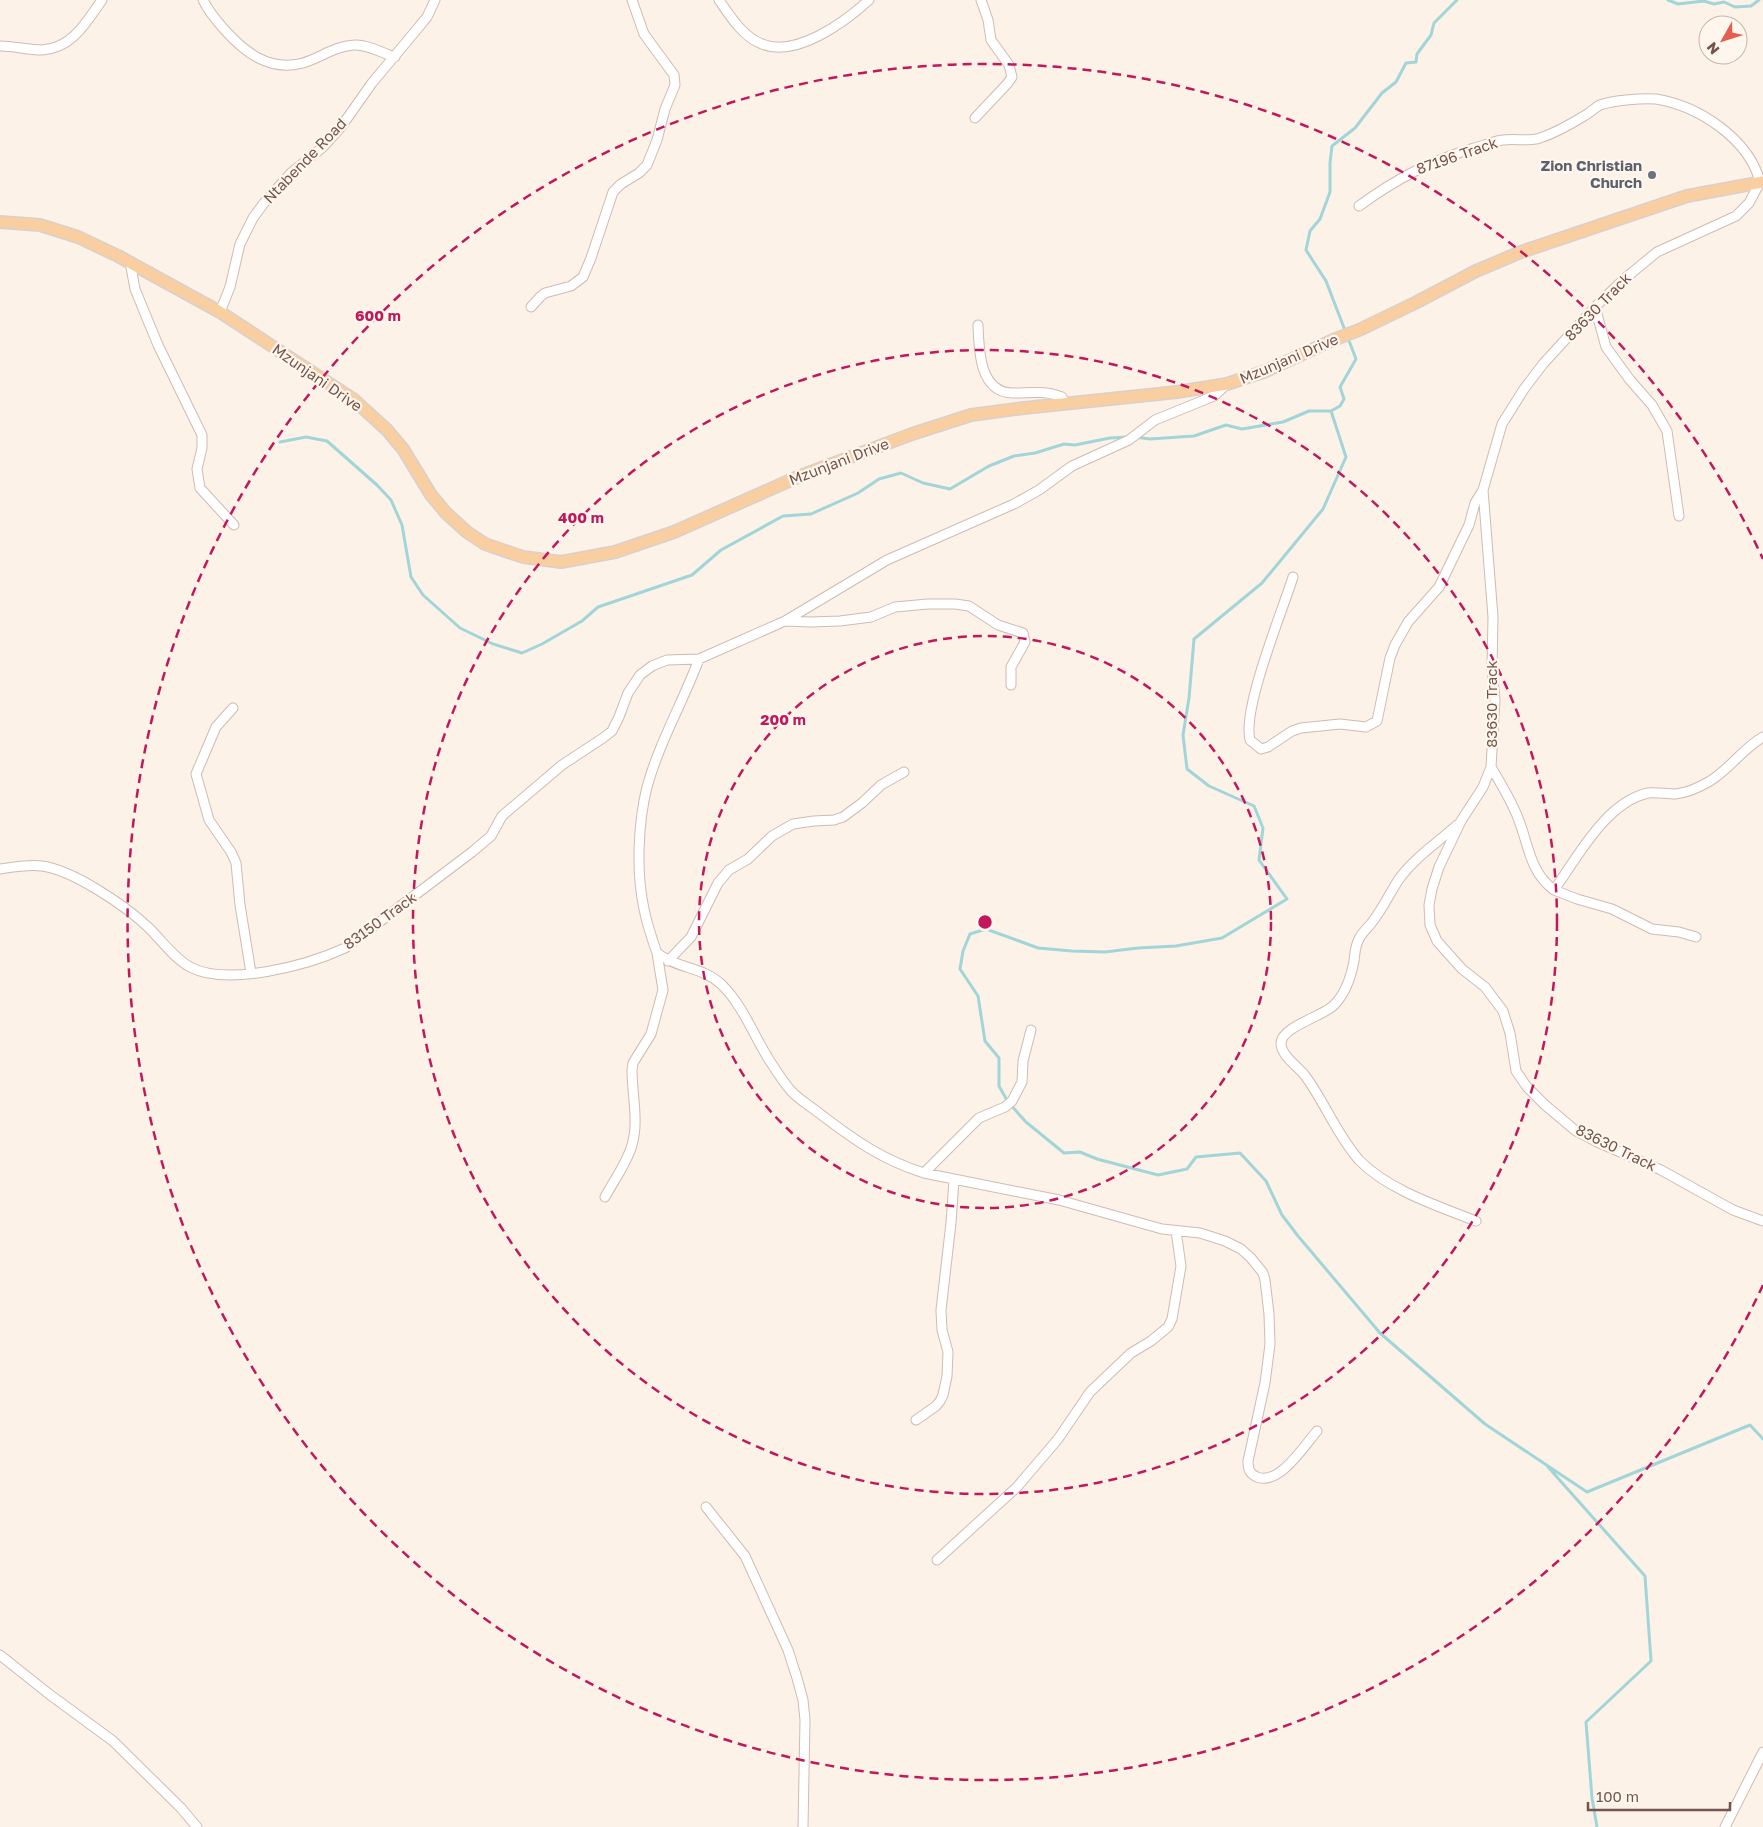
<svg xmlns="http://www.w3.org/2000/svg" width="1763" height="1827" font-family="'Golos Text',sans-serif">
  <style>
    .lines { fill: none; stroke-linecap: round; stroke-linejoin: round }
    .stream { stroke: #a2d5d8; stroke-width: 3 }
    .minor-casing { stroke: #d0bbb0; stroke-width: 11 }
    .major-casing { stroke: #d9d0cd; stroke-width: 14 }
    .minor { stroke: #fff; stroke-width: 9 }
    .major { stroke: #f9cfa1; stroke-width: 11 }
    .ring { fill: none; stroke: #c2185b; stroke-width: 2.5; stroke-dasharray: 9 6 }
    .worship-dot { fill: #6b7280; stroke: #fff6ee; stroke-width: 2 }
    .labels { text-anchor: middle; stroke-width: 4.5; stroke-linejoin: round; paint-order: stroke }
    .street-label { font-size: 15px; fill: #76564c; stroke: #fff6ee }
    .worship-label { font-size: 15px; font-weight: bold; fill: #5b616d; stroke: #fff6ee; text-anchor: end }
    .centre { fill: #c2185b; stroke: #fff6ee; stroke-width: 2.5 }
    .ring-label { font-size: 15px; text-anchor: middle; font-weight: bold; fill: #c2185b; stroke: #fff6ee; stroke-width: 4.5; stroke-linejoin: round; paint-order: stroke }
  </style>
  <rect width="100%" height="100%" fill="#fcf2e8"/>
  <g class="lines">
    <!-- stream -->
    <path class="stream" d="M1668,0L1678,4L1704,1L1714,4L1724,2L1735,7L1751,6L1759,0
      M1331,411L1346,457L1323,509L1262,583L1194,639L1189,698L1183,735L1187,769L1209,786L1254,806L1263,828L1259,860L1287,899L1222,938L1176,946L1138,948L1105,952L1072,951L1038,948L986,929L970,934L963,951L960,969L978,996L985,1041L999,1058V1086L1008,1102L1026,1122L1064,1153L1080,1152L1097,1159L1158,1175L1187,1169L1196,1157L1240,1153L1266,1181L1282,1215L1298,1236L1380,1333L1485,1424L1587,1492L1750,1425L1763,1439
      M1135,437L1150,439L1194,436L1226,425L1242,429L1283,422L1309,411H1331L1340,406L1344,399L1340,387L1356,359L1326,281L1306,250L1310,231L1320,219L1330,192V163L1332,146L1355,128L1382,93L1396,82L1406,63L1416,62L1417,54L1431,35L1434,23L1457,0
      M280,442L306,437L327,441L377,485L391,500L402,525L411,577L423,595L460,628L493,644L522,653L542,644L582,621L598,607L692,575L721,550L783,516L811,514L858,493L879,479L901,473L923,483L950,489L989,466L1014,456L1035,453L1064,444L1075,445L1110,438L1129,437
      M1548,1467L1645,1576L1651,1661L1586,1722L1592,1798L1597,1827"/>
    <!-- minor casing -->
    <g class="minor-casing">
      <path id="minor" d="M203,0C208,10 215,19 223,28C244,52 269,72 303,63C320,58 335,46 354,45C367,44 382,53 395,57
        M719,0C730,16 743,37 762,44C796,58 845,22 869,0
        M0,46C14,46 28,50 42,50C73,48 86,22 102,0
        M975,118L1007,84L1012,77L1009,65L991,40L988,20L981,0
        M1359,206C1396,179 1430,161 1474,148C1483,146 1493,141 1503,140C1515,138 1528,142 1540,138C1555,133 1571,124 1584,116C1590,113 1594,108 1600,105C1608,102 1617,101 1626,100C1636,99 1646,98 1656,99C1699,106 1749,139 1760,182L1749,203L1736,216L1657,252L1623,280L1595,307L1543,364L1524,389L1502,424L1483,490L1493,617L1492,668L1495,700L1491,767L1483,787L1461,821L1439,867L1432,889L1429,905L1430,925L1437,941L1462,969L1485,987L1503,1011L1510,1033L1516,1071L1527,1087L1545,1105L1576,1131L1597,1142L1661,1170L1733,1210L1763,1221
        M130,262L135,289L146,316L158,345L202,435V448L197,469L200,488L234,525
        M531,307L540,297L545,293L571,286L583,277L591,258L613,192L621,184L639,173L647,165L657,140L665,109L675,85L674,75L644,34L632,0
        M1595,307L1606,347L1630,380L1652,405L1667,431L1679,516
        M220,312L230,287L240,244L253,218L264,203L291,173L323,147L341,127L372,83L418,28L427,17L435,0
        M978,325C979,349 979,392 1012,393C1030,393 1045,390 1062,397L1064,404
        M1293,577C1282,612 1242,709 1250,740L1261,749L1268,747L1292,731L1301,728L1340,724L1366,727L1377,721L1390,658L1395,645L1408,622L1439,587L1469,525L1475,503L1483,490
        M785,621L811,622L840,621L871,617L895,607L928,604H955L969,606L998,625L1023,633L1025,642L1011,667V685
        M233,708L216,727L196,774L209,820L231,852L236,863L240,905L251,973
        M1491,767C1501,784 1511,800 1518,818C1529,845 1529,871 1554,890C1577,858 1606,802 1648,793C1656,792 1666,794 1675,794C1687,793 1700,787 1710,781C1730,769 1743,748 1763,737
        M1457,825C1437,843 1415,857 1399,879C1390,893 1383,908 1373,921C1369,927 1362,932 1359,939C1355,946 1355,953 1354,961C1351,977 1346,993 1334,1005C1324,1016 1280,1027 1281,1044C1282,1057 1299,1067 1306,1077C1325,1103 1337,1135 1359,1160C1388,1190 1438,1206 1476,1221
        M0,869C13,867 29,864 42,866C73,870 126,906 149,928C162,941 174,958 190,967C228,987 308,965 345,948L472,852L491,836L502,816L562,765L603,738L612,731L619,717L628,693L640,675L652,666L667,660L699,659L785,621L887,560L1014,504L1039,490L1072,466L1129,440L1155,420L1214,396L1227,384
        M1554,890L1577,899L1612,909L1652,929L1679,932L1696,937
        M657,953C652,939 647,924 644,909C636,872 638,823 647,787C659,743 683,702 699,659
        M668,961L691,937L718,883L729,870L748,859L772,836L793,824L814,821L834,820L843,817L862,803L881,785L904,772
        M924,1173L979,1118L1005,1107L1012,1101L1022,1082L1023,1061L1031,1030
        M605,1197C614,1180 627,1163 632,1145C639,1121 632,1095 632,1070L633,1063L651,1034L663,990L657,953C678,969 703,967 721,984C742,1004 753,1034 768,1058C775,1069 783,1082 792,1092C800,1100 810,1106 819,1113C853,1139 882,1160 924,1173L1059,1200L1162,1229L1200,1233L1225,1241L1241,1249L1251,1258L1263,1273L1265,1280L1269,1314L1270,1344L1265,1383L1248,1461C1248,1468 1249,1474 1257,1477C1279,1486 1304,1446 1317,1431
        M916,1420L936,1406L940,1401L943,1395L947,1376L948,1352L942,1330L941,1310L951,1223L954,1180
        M706,1507L745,1556L788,1650L797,1678L803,1700L805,1720L803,1827
        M937,1560L1017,1487L1058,1439L1090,1392L1131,1353L1151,1341L1168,1327L1172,1319L1181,1266L1176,1231
        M0,1655L49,1694L113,1741L181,1808L197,1827
        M1725,1827L1763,1752"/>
    </g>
    <!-- major casing -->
    <g class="major-casing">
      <path id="major" d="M0,222L40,225L78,237L118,256L220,312L353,399L387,430L403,449L431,495L446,513L467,532L485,544L523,557L561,562L615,552L674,532L800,476L912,434L971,415L1024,408L1177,392L1227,384L1266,371L1333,340L1359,330L1415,303L1476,271L1521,252L1687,196L1763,182"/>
    </g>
    <!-- minor -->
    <use href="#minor" class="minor"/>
    <!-- major -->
    <use href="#major" class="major"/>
  </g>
  <!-- distance rings -->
  <g class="ring">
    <circle cx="985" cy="922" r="286"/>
    <circle cx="985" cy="922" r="572"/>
    <path d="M1763 1285A858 858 0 1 1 1763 559"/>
  </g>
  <!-- markers -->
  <circle class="worship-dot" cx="1652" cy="175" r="5"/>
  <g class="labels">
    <!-- street labels -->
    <g class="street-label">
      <text transform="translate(1457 156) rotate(-19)" y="5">87196 Track</text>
      <text transform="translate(305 161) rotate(-46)" y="5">Ntabende Road</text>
      <text transform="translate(1598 307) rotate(-46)" y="5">83630 Track</text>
      <text transform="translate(1289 359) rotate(-23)" y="5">Mzunjani Drive</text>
      <text transform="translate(317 378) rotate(35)" y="5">Mzunjani Drive</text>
      <text transform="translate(839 462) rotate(-21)" y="5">Mzunjani Drive</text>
      <text transform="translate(1492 704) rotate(-90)" y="5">83630 Track</text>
      <text transform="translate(380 921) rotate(-36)" y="5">83150 Track</text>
      <text transform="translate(1616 1148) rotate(26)" y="5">83630 Track</text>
    </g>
    <!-- worship labels -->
    <g class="worship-label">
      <text x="1642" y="171">Zion Christian<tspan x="1642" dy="17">Church</tspan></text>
    </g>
  </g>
  <circle cx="985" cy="922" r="8" class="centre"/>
  <g class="ring-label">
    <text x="378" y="321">600 m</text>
    <text x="581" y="523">400 m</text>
    <text x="783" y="725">200 m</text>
  </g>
  <!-- north arrow -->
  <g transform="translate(1723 40) rotate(231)"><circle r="24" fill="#fff6ee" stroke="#c8b6ad"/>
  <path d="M0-4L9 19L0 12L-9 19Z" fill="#e45f4f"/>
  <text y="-8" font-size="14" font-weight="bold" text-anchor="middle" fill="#76564c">N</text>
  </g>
  <!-- scale -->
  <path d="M1588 1802v8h142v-8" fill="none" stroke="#76564c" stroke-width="2.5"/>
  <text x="1596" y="1802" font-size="15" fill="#76564c" stroke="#fff6ee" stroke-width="4" paint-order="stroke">100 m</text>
</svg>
